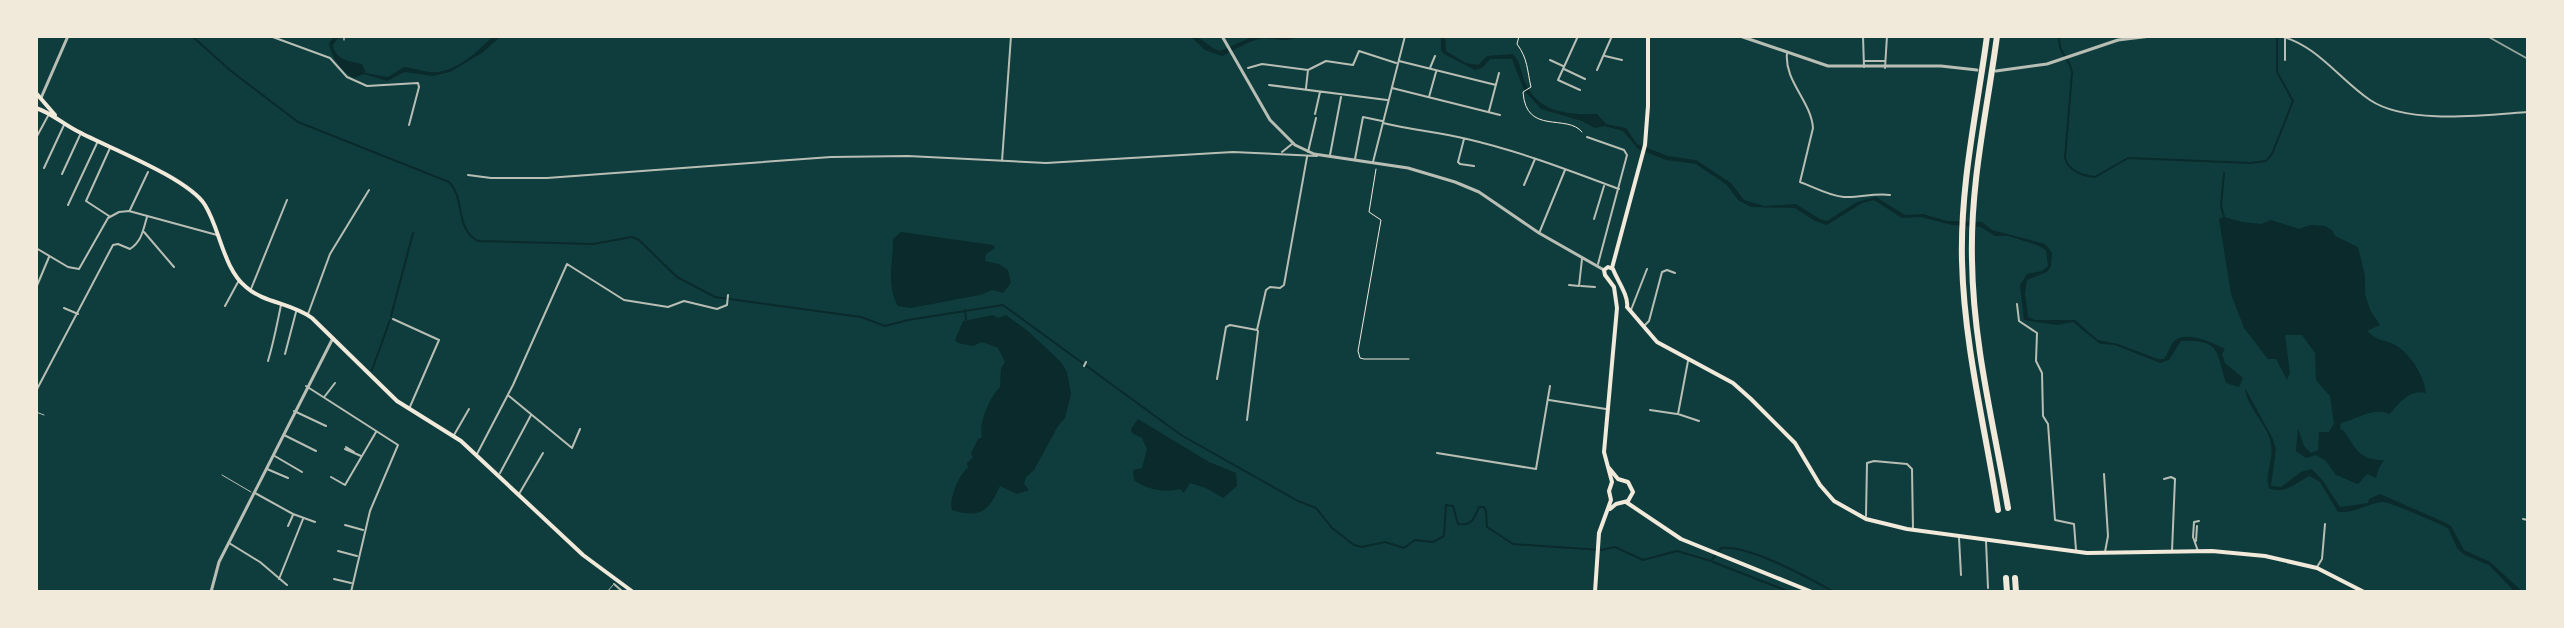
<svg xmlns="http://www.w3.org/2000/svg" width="2564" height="628" font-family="Mulish,sans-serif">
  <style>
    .water { fill: #0a2a2b }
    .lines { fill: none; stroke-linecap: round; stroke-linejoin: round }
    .stream { stroke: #0a2a2b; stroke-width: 2 }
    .path { stroke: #f1e9da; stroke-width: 1 }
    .service { stroke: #b8beb3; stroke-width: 1 }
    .minor { stroke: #b8beb3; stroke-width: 2 }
    .tertiary { stroke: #b8beb3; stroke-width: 3 }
    .secondary { stroke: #f1e9da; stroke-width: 4 }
    .primary { stroke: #f1e9da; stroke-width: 4 }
    .motorway { stroke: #f1e9da; stroke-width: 6 }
    .rail { stroke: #97a49c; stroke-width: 2 }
  </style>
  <rect width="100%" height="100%" fill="#0f3d3e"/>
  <!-- water -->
  <path class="water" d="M335,36H339L333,45C335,60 349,61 362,64L366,73L388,77L404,67C413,68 421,71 430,72C455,74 477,52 493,36H501L482,53L450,72L433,76L405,72L387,81L364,74L354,78C342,72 331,57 329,43Z
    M1190,36C1202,36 1209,48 1220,51L1254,36H1298C1285,45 1273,36 1259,39C1244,43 1235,50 1222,56L1205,50Z
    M1441,36H1445L1446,51L1466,63L1478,65L1487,56L1513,54C1520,61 1520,68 1523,77C1535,112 1565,115 1597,114L1606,124L1626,128L1637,144L1668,156L1696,160L1731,183L1744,200L1764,206L1796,204L1820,219L1827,221L1857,202L1876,197L1905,215L1923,214L1947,221L1982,222L1992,230L2045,244L2052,253L2051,266L2047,272L2027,280L2025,293L2028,317L2035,320H2075L2098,340L2118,344L2158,359H2164C2168,354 2170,346 2174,341C2186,330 2214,343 2225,349L2222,354L2225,363L2243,378L2239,387L2226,383C2216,352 2221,339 2181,341L2169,360L2160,363L2115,345L2100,344L2073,322L2057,325L2024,320L2020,285L2027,274L2042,271L2048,266L2046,250L2037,245L2008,236H1995L1981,227L1952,225L1921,217L1902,218L1874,200L1862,203L1827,225L1815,221L1795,208L1751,207L1738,200L1727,185L1696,164L1666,160L1638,149L1623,131L1605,126L1595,128L1582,121L1541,109L1524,90L1512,59H1490L1482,68L1475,70L1444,54L1441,50Z
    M2224,217L2242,222L2261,224L2271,220L2299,229L2310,225L2325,226L2332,230L2335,236L2358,247L2365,276V294L2370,310L2380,325L2367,331C2380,343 2382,338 2395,345C2411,354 2424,376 2426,393C2410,389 2399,403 2390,414C2371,407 2359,419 2341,423L2340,429L2344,431C2357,450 2359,460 2384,460L2379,468L2376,478L2367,474L2358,484L2336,475L2326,461L2316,455L2306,458L2296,451L2298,428L2304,446L2311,453L2318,450L2319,432H2329L2334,423L2330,396L2316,380L2315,353L2302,335H2285L2290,373L2287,380L2276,359H2268L2244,328L2231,294L2219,219Z
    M901,232L993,245L995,248L986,254L985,261L999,264L1008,270L1011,283L1003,293L992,290L980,295L911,308L898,306C886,285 893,263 893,239Z
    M993,315L998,318L1006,315L1028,331L1061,362L1067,372L1071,394L1065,418L1058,426L1034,470L1026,477L1024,484L1029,490L1017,494L1000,486C989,511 980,519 952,510C948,501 960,472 968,468L967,463L973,457L971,454L978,439L982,437C978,423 990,397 1000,387L1001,368L1005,362L998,348L982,342L973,346L958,343L955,340L963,321Z
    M2245,388L2272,437L2276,449L2271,486L2281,487L2301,472L2312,469L2323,481L2340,507L2368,503L2369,499L2380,494L2444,522L2451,526L2464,550L2490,562L2523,592H2515L2489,565L2463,554L2457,548L2448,528C2439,524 2389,501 2382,502C2366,504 2357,513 2338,512L2320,482L2309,476C2296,483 2284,495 2269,488C2264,473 2274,460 2271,445C2269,425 2247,409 2245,388Z
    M1138,419L1209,462L1236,473L1237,486L1223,498L1206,488L1190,483L1184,493L1180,489C1164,493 1148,490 1134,480L1133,470L1142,468L1147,449L1142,438L1132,433L1131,429Z"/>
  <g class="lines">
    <!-- stream -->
    <path class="stream" d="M192,36L231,71L298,122L449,182C466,199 454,228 478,241L593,244L632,237L639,240L677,277L715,297L861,317L885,326L908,320L1003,305L1181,435L1298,501L1316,508L1332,528L1354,545L1362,547L1385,542L1404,548L1415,540L1433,542L1444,536L1446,505L1453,506L1458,524C1472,526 1474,519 1479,507H1484L1486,511L1487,527L1513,544L1601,550L1615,547L1643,560L1677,551L1711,561L1721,548C1748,544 1809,578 1834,592
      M2059,36C2058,55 2070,57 2072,73L2065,158C2068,170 2082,176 2095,177L2128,158L2251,163L2266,161L2272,154L2293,101L2277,72V36
      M2224,173L2221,206L2224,217
      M965,310L966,319
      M391,316L413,233
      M372,370L390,320
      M1713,562L1790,592"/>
    <!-- path -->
    <path class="path" d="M1519,36L1517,44C1528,59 1527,70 1531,87L1523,92C1526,136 1567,113 1582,132
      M344,40V36
      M1376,169L1369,212L1381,220L1358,351L1360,358L1364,359H1409"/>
    <!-- service -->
    <path class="service" d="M36,412L44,415
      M222,475L251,492
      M607,592L613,585
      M1255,592V591"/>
    <!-- minor -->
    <path class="minor" d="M270,36L330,58L347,77L367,86L418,83L419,87L409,125
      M1578,36L1558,80L1580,90
      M1863,36L1864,67
      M2280,36C2317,45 2339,79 2370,100C2407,125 2485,115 2528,112
      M1059,37V36
      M2285,38V60
      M1787,53C1784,81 1811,101 1813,128L1800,182C1814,187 1829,196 1844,197C1860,198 1872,193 1890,195
      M1605,56L1622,60
      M1550,60L1563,66
      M1399,61L1496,85
      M1864,61H1884
      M1248,68L1262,64L1308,70L1306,88
      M1430,68L1435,56
      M1885,68L1887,36
      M1564,69L1585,79
      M1308,70L1326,61L1353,65L1359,51L1396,63
      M1597,70L1612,36
      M1269,85L1387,100
      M1392,88L1500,115
      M1429,97L1436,72
      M1489,111L1499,73
      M1315,114L1320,92
      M1383,123C1411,130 1439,132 1467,139C1519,151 1568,170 1619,189
      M1587,137L1624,150L1627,155L1598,264
      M36,138L49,114
      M1464,139L1458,162L1460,164L1474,166
      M1282,152L1292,144
      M1308,152L1316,118
      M1330,155L1341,97
      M1355,159L1363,117L1382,121
      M1002,161L1011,36
      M1373,162L1405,36
      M44,168L64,125
      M62,174L80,135
      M468,175L491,178H547L831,157L908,156L1046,163L1233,152L1317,156
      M1524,185L1535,159
      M68,205L98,141
      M130,210L148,172
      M109,216L86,201L110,148
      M1594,219L1604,186
      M1540,231L1565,170
      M144,232L174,267
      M36,248L68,267L79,269L108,218L119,212L129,211L217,235
      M1569,285L1579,286L1582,259
      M1581,286L1595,287
      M36,288L49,257
      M251,289L287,200
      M2017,304L2019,321L2037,333L2036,361L2042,373L2043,416L2048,424L2055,520L2074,524L2076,550
      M225,306L238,282
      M64,308L78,314
      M1631,310L1647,269
      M308,314L330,254L369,190
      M393,319L439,340L409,409
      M1644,326L1649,321L1662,272L1667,270L1675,273
      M285,354L296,312
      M268,361C274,341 277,324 281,305
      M1688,361L1678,414L1699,421
      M1084,366L1086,362
      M1217,379L1226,327L1230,325L1257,330L1266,290L1270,287L1280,288L1284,285L1307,157
      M306,386L398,445L370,511L351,592
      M36,391L113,245L118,244L130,249C142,241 143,230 147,217
      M325,396L335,383
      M509,396L572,448L580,429
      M1549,400L1606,409
      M1650,410L1677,414
      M294,411L326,426
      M1247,420L1258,331
      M284,435L316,451
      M454,435L469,409
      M346,447L354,452
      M345,449L361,456
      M1437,453L1536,469L1550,386
      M477,454L513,385L567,264L624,300L668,307L684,301L717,309L727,305L728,295
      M273,455L302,472
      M267,469L288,478
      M500,473L531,415
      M2104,474L2108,536L2105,552
      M331,477L345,485L376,432
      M2164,479L2171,477L2175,479L2172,551
      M255,493L293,514L315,522
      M519,494L543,453
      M1866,516L1867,463L1874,461L1907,464L1912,469L1913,529
      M2523,519L2528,520
      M345,525L363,530
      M288,526L293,515
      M1959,538L1961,575
      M1986,541L1988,588
      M2196,541L2197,526
      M229,543L260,562L287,585
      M338,551L357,556
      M2198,551L2193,537L2194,522L2199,521
      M2317,567L2322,559L2325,524
      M279,579L303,519
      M334,579L351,583
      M614,584L623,592"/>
    <!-- tertiary -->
    <path class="tertiary" d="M1222,36L1270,120L1295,145L1314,154L1408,168L1455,182L1479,192L1539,233L1604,270
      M1740,36L1828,66H1941L1977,70
      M1996,71L2047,64L2118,40L2151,36
      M41,98L68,36
      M211,592L219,562L333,338"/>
    <!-- secondary -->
    <path class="secondary" d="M1612,268L1645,145L1648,106V36
      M1604,270L1608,267L1613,269C1617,280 1629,296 1627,307
      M1627,307L1657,342L1733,383L1751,399L1795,443L1820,485L1834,501L1866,519L1907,529L2087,553L2212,551L2265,556L2317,568L2364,592
      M1609,468L1618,479L1628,482L1633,492L1628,501L1616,504L1610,509
      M1626,502L1681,539L1812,592
      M1595,592L1599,533L1611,500L1609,491L1612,482L1604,452L1617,308L1614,287L1605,275L1604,270"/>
    <!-- primary -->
    <path class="primary" d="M36,93L55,115
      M36,108C52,113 64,125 79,132C109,148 188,178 205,205C220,229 223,268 246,287C264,303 292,303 312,318L397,401L461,441L583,555L633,592"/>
    <!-- motorway -->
    <path class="motorway" d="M1987,36C1977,111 1960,185 1962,261C1964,345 1985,427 1998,510
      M1997,36C1987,111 1970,184 1972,260C1973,344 1994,426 2008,508
      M2006,578L2007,592
      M2015,578L2016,592"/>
    <!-- rail -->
    <path class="rail" d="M2487,36L2528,59"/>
  </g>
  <!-- border -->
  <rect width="2564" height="628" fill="none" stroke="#f1e9da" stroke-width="76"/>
</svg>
